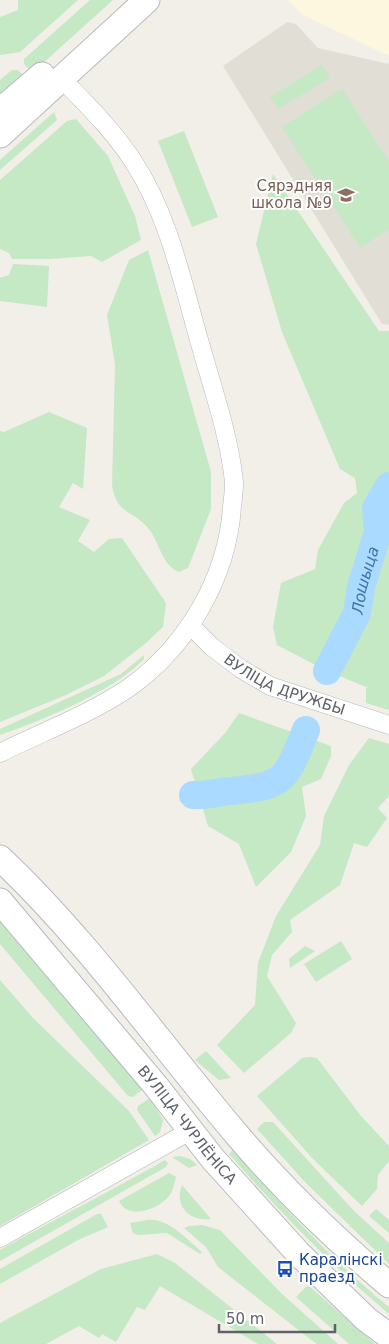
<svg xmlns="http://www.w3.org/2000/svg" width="389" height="1344" font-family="'DejaVu Sans',sans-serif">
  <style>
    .commercial { fill: #fef7e0 }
    .education { fill: #e1ded6 }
    .green { fill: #c5e8c5 }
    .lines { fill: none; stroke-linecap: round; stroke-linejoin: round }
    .river { stroke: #aadaff; stroke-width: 28 }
    .minor-casing { stroke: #b5b8bc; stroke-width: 19 }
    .secondary-casing { stroke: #b6babf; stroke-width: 27 }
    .minor { stroke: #fff; stroke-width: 18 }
    .secondary { stroke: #fff; stroke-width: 25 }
    .labels { text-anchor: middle; stroke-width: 4; stroke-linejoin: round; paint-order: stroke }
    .education-label { font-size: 15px; fill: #785e54; stroke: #fff; text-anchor: end }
    .street-label { font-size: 15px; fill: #5f6368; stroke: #fff }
    .transit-label { font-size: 15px; fill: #164399; stroke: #fff; text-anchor: start }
    .water-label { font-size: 16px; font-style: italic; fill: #4174aa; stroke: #fff }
  </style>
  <rect width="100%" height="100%" fill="#f1efe8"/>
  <!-- commercial -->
  <path class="commercial" d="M288,0H389V56L301,14Z"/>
  <!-- education -->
  <path class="education" d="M287,22L296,24L318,48L389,64V325L382,324L223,66Z"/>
  <!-- green -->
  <path class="green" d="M18,0H78L20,52L0,55V17L18,10Z
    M90,0H113L32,73L24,64V59Z
    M322,65L330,78L278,109L270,97Z
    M12,70H18L26,78L0,96V80Z
    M342,89L389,161V229L360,248L282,127Z
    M54,112L57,120L0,170V160Z
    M76,119L108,156L135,216L141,240L102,262L91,256L50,259H12L9,253L0,249V180L67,121Z
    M184,131L218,217L192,227L158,141Z
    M273,174L379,331H389V710L366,703V689L368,686L366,687L327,671L277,645L273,627L281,583L315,569L318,550L344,503L357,493L355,478L340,469L282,332L256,244Z
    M148,250L211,472V509L188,568L179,572C161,565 160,542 148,528C132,509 118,516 112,486L115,364L107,315L129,260Z
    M13,264L49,266L47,307L0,301V278L9,275Z
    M49,412L87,428L83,489L73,483L59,507L90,520L78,541L94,552L109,539L122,538L166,603L163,627L146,643L104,676L66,695L0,722V431L4,432Z
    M144,655V659C112,692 43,720 0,735V729L121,674Z
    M239,713L331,746V756L321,779L302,787L306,816L291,852L256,887L239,844L208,826L191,769L226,732Z
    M369,738L389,744V796L378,808L387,818L367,847L354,843L340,885L290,920L292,932L272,955L267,976L296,1023L291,1033L244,1073L217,1045L255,1005L258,963L276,916L320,845L324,816L349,765Z
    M0,916L143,1089L133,1097L128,1096L0,944Z
    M341,941L352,959L316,982L304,964Z
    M305,946L315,951L290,968L289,959Z
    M0,980L33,1018L129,1111L149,1140L0,1226Z
    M206,1051L231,1078L219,1080L195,1060Z
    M310,1057L317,1058L361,1116L389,1146V1161L378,1175L377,1189L362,1206L314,1160L257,1096L302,1058Z
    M150,1098L163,1120L160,1132L155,1136L137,1110L138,1106Z
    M264,1122H273L354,1211L389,1243V1264L305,1182L257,1129Z
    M233,1150C282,1205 331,1260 389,1307V1314C331,1265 279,1211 229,1154Z
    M180,1156L190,1159L197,1165L189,1168L172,1157Z
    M165,1160L168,1163L166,1167L0,1261V1250C55,1219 111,1191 165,1160Z
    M169,1173L176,1177C174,1184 173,1191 169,1196C159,1209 128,1221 119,1201Z
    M182,1185L211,1219C189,1222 174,1206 182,1185Z
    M376,1209L389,1220V1233L369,1216Z
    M97,1214H101L108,1227L78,1240L0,1284V1269Z
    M147,1220C169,1218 186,1239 202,1252L200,1254L167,1233L138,1235L133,1233L130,1223Z
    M189,1226L202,1225L220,1230L282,1294L338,1344H317L310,1339L218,1267L206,1247L184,1228Z
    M157,1254L175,1263L277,1344H258L160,1286L145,1310L137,1307L116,1342L102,1334L99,1338L79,1326L46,1344H0V1323L101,1269Z
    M308,1285L375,1344H349L296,1297Z"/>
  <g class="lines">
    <!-- river -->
    <g class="river">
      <path id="s1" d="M327,671L357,613L361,587L378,532L376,508L389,486"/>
      <path d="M193,795C206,796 217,792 231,791C286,786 286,779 306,730"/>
    </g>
    <!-- minor casing -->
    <g class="minor-casing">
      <g id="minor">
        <path id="s2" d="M190,625L212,647L241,669L270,686L389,725"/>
        <path d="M0,753C42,732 88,715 127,689C186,648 227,579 232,507C233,499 234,490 234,482C229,434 212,387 199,340C182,280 168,214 133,161C113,130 87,105 62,79"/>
        <path d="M0,1238L190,1131"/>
      </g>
    </g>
    <!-- secondary casing -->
    <g class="secondary-casing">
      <g id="secondary">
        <path d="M0,111L42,75"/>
        <path d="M0,135L147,0"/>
        <path d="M0,858C89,942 159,1043 238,1136C284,1190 335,1239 389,1285"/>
        <path id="s3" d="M0,901L156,1086L213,1159L299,1254L366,1319L389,1336"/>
      </g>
    </g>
    <!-- minor -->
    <use href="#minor" class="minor"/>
    <!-- secondary -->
    <use href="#secondary" class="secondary"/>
  </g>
  <!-- icons -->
  <defs>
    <g id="school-bare" transform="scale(1.35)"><path d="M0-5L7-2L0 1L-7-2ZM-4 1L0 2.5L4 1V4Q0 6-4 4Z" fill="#8d6e63" stroke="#fff" stroke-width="2.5" paint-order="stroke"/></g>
    <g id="bus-bare" transform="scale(1.35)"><path d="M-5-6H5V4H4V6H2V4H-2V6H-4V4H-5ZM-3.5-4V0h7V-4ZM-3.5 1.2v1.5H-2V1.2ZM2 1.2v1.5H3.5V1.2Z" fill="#1a4fb4" stroke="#fff" stroke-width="2.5" paint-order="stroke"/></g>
  </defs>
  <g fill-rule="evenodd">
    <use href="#school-bare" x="346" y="195"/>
    <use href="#bus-bare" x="285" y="1269"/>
  </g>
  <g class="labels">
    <!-- education labels -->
    <g class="education-label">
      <text x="332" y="191">Сярэдняя<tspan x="332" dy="17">школа №9</tspan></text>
    </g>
    <!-- street labels -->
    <g class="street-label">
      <text dy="5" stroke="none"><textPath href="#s2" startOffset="114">ВУЛІЦА ДРУЖБЫ</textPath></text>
      <text dy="5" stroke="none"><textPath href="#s3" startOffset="292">ВУЛІЦА ЧУРЛЁНІСА</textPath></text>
    </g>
    <!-- transit labels -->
    <g class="transit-label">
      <text x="299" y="1265">Каралінскі<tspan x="299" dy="17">праезд</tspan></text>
    </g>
    <!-- water labels -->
    <g class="water-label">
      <text dy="6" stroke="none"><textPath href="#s1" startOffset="99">Лошыца</textPath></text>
    </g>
  </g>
  <!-- scale -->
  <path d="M219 1324v8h116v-8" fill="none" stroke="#5f6368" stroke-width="2.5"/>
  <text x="226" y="1324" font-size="15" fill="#5f6368" stroke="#ffffff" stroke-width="4" paint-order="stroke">50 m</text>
</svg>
